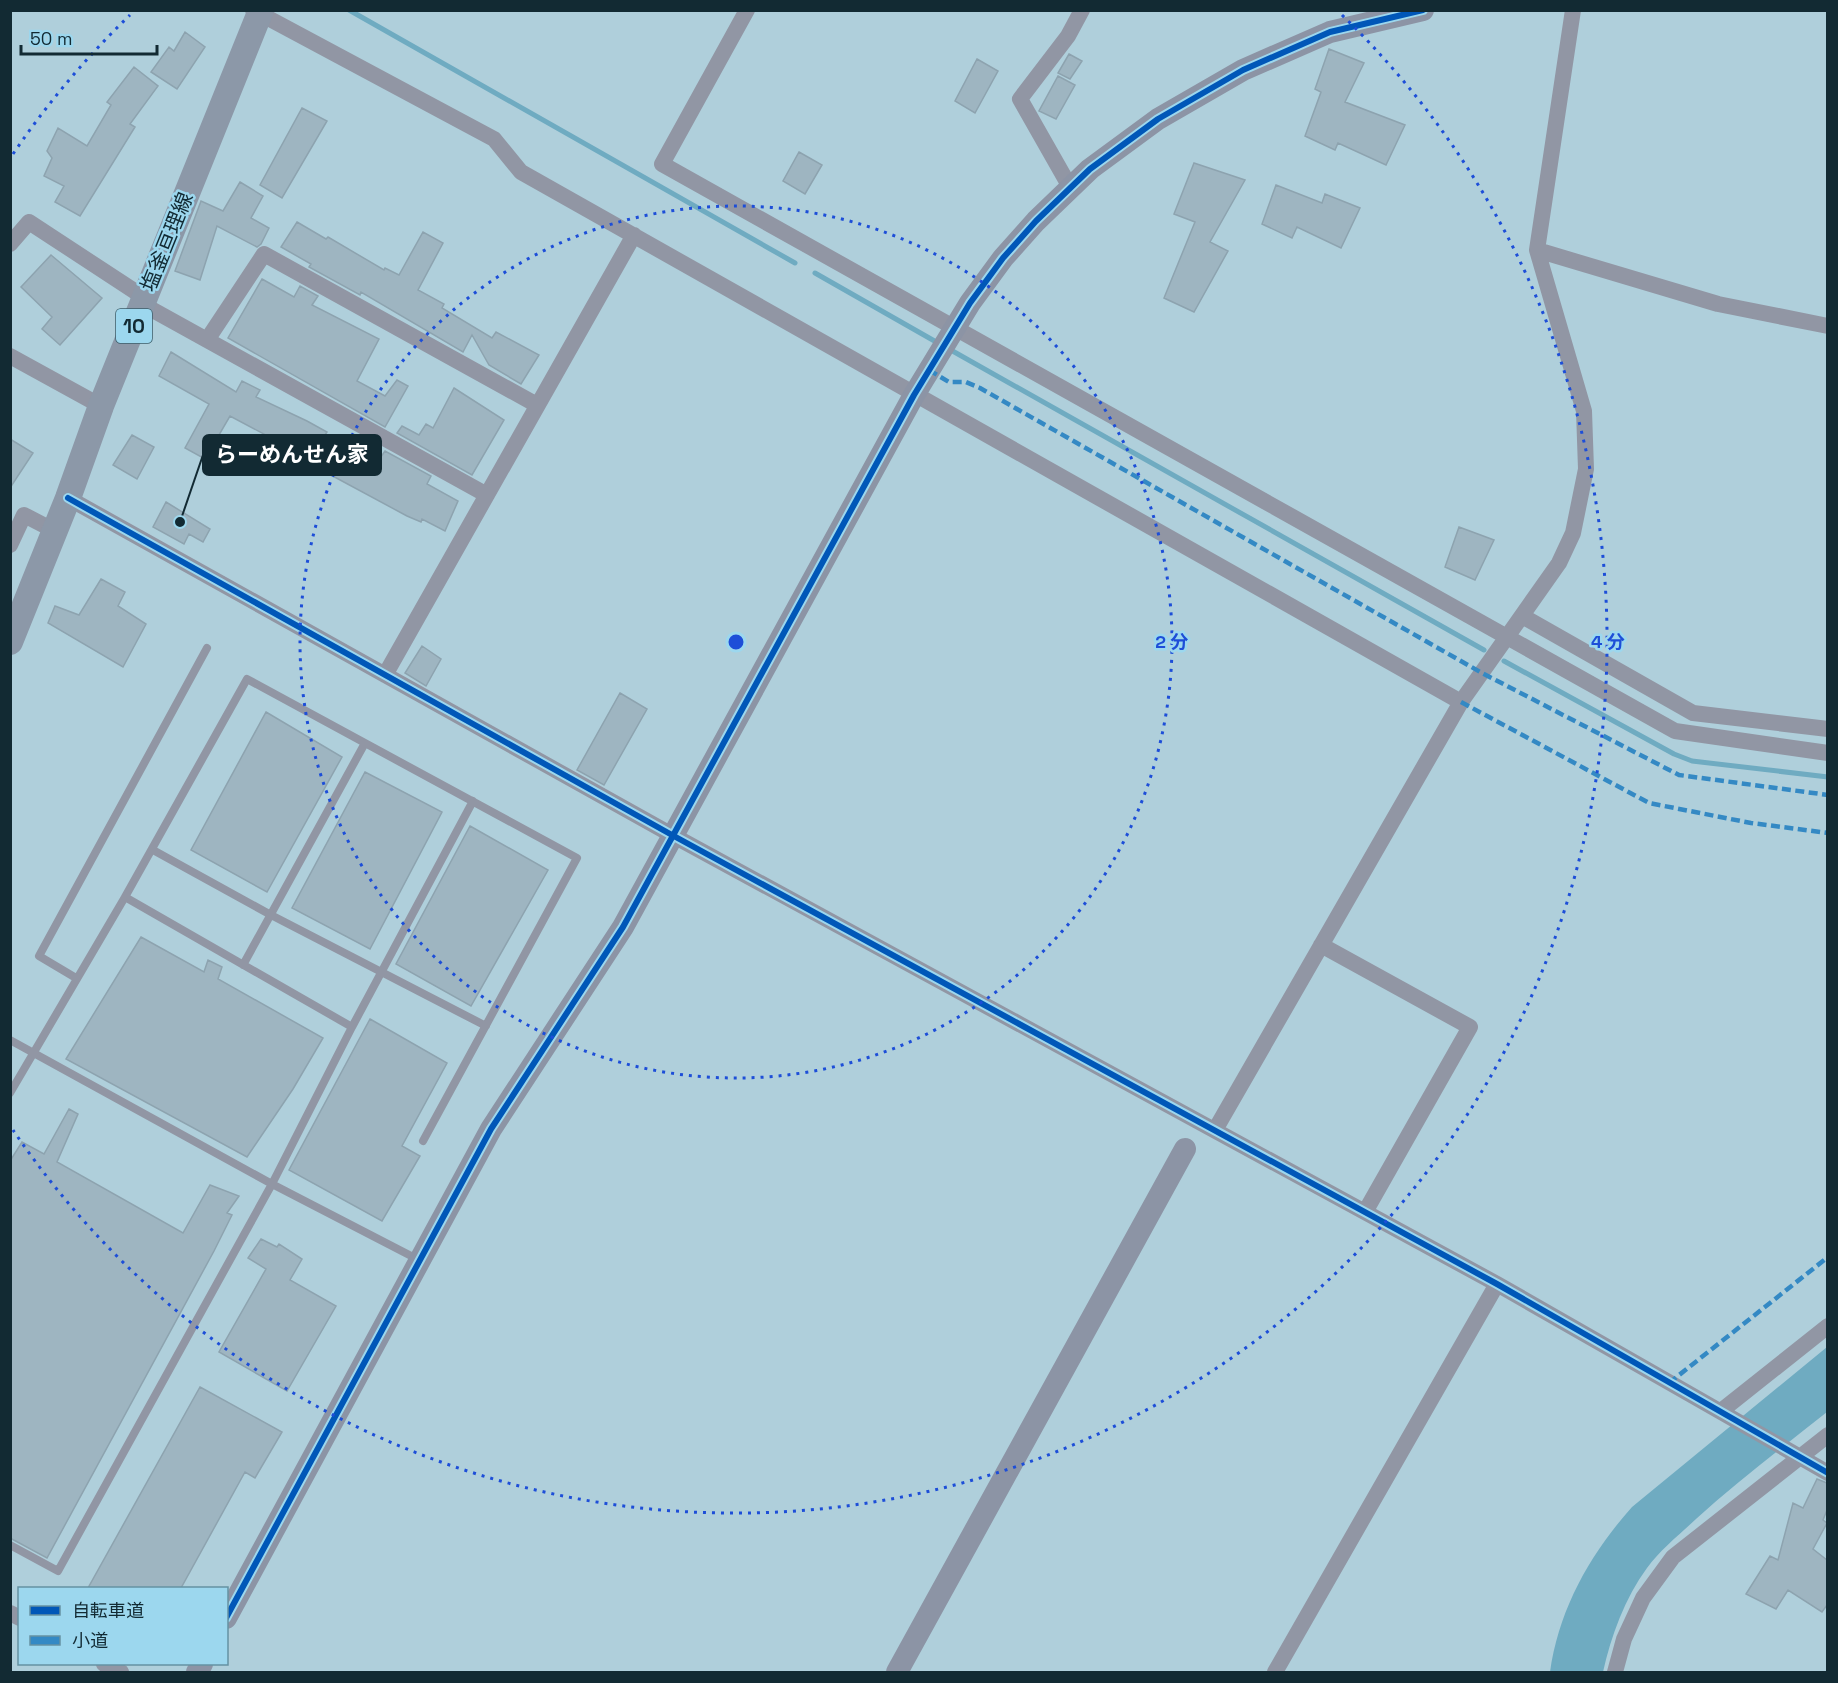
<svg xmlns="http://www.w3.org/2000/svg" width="1838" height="1683" font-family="'Space Grotesk','Noto Sans JP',sans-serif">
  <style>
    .water { fill: #6fabc1 }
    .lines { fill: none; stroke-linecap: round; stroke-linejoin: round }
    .stream { stroke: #6fabc1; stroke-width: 5 }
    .building { fill: #9eb5c1; stroke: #8da3af; stroke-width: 1.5 }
    .lane { stroke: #9196a4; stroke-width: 8 }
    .street { stroke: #9196a4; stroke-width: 16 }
    .secondary { stroke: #8c94a5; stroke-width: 22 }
    .primary { stroke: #8c98a8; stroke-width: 26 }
    .quiet { stroke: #3489c4; stroke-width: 4.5; stroke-dasharray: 9 4.5; stroke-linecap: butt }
    .cycleway-casing { stroke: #9cd7ee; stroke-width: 10 }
    .cycleway { stroke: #0057b8; stroke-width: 6 }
    .ring { fill: none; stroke: #1d4ed8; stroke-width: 3; stroke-dasharray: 3 6 }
    .labels { text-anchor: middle; stroke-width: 5; stroke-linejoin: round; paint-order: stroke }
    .shield { fill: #9cd7ee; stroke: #3b5e6b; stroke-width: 1.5 }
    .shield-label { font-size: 20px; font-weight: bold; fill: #122a33 }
    .street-label { font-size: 21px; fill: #122a33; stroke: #9cd7ee }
    .centre { fill: #1d4ed8; stroke: #9cd7ee; stroke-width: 3 }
    .ring-label { font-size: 18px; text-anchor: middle; font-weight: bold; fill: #1d4ed8; stroke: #9cd7ee; stroke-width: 5; stroke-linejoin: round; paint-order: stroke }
    .leader { fill: none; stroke: #122a33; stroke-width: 2 }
    .callout-dot { fill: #122a33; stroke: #9cd7ee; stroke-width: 2 }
    .callout { fill: #122a33; stroke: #122a33; stroke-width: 2 }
    .callout-label { font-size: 22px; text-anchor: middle; font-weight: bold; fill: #fff }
  </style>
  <rect width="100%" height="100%" fill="#afcfdb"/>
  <!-- water -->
  <path class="water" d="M1827,1347V1412C1783,1447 1738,1481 1696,1519C1679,1535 1661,1549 1647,1568C1625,1598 1611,1636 1603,1672H1550C1559,1609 1590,1554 1632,1507Z"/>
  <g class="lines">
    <!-- stream -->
    <path class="stream" d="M349,10L795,263
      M815,273L938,343
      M949,349L1484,650
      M1504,661L1674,754L1692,761L1828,777"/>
  </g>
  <!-- building -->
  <path class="building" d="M185,32L205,47L177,89L151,72L169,47L174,51Z
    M1329,49L1364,63L1345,102L1405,125L1386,165L1338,143L1335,150L1305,136L1321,92L1315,89Z
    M1069,54L1082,61L1070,79L1058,73Z
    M977,59L998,71L975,113L955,101Z
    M134,67L158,86L130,124L135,127L80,216L55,202L64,186L44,176L52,158L47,151L58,128L87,146L111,105L107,102Z
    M1058,76L1075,85L1056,119L1039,111Z
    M302,108L327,121L282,198L260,185Z
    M799,152L822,165L805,194L783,181Z
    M1194,163L1245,180L1210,242L1228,251L1194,312L1164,298L1195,222L1174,214Z
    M240,182L263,196L251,218L269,228L261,244L257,247L217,226L200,280L175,271L201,201L223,211Z
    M1276,185L1322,203L1325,194L1360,208L1341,248L1297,227L1292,238L1262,224Z
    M297,222L326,239L328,237L384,270L385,268L399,275L423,232L443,243L418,290L444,304L442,308L492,338L496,332L539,355L521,384L489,365L472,335L463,352L361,292L360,295L309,267L311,264L281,247Z
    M51,255L102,298L60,345L42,329L52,317L21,287Z
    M262,279L294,297L300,286L318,296L312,305L379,339L357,381L385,396L397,380L408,386L385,427L228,338Z
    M171,352L236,392L242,381L260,390L256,397L307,421L327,432L325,435L378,461L385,451L431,476L427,484L458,501L445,531L422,519L421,522L407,516L316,467L292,449L230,416L205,459L185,448L209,404L159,376Z
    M454,388L504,420L472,475L397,433L402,426L419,435L426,424L433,428Z
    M132,435L154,447L137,479L113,465Z
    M10,439L33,453L10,488Z
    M166,502L210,529L203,542L189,534L184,544L153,527Z
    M1459,527L1494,540L1475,580L1445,567Z
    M101,579L125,592L118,606L146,624L123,667L48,623L55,606L79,615Z
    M422,646L441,659L426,686L405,673Z
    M620,693L647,709L604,785L577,770Z
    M266,712L342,757L267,892L191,850Z
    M365,772L442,812L370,949L292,908Z
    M470,826L548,870L471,1006L396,964Z
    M141,937L204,972L208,960L222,967L218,979L323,1038L293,1089L247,1157L66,1059Z
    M370,1019L447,1063L402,1146L420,1156L382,1221L289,1170Z
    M69,1109L78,1114L57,1162L183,1233L210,1185L239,1196L227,1213L232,1215L214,1251L47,1558L10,1538V1161L22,1142L44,1154Z
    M261,1239L277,1247L279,1244L302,1259L290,1280L336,1306L287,1391L219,1352L266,1269L248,1258Z
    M200,1387L282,1432L255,1478L245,1472L181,1588H88Z
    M1817,1479L1827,1483V1510L1823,1520L1827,1523L1813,1549L1827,1560V1605L1822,1612L1788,1590L1776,1609L1746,1594L1770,1556L1778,1560L1793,1503L1803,1508Z"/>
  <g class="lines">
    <!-- lane -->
    <path class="lane" d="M153,850L271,915L486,1026
      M125,897L247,679L577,858L423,1141
      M243,965L365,743
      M76,978L39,956L207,648
      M352,1027L473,801
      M10,1040L272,1184L419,1260
      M10,1093L125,897L352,1027L272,1184L58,1571L10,1545"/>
    <!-- street -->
    <path class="street" d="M253,10L494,139L521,172L1461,702
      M747,10L662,164L1675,731L1828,753
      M1070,187L1020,99L1068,36L1082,10
      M10,244L29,222L145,298
      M1537,250L1718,304L1828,326
      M142,304L487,495
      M207,340L264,254L537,405
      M10,356L101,406
      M68,498L672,835L1497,1284L1828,1473
      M10,545L24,515L55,531
      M1522,616L1693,713L1828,729
      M385,675L634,235
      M1321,945L1470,1027L1365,1212
      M1215,1130L1461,702L1559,563L1573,533L1586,469L1584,411L1537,250L1573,10
      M1721,1411L1828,1326
      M10,1613L20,1618
      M104,1664L121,1672
      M1275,1672L1497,1284
      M1615,1672L1624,1639L1643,1598L1673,1557L1828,1435"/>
    <!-- secondary -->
    <path class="secondary" d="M226,1618L491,1129L623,927L914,395L970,303L1003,258L1036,221L1090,169L1158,119L1243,70L1330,32L1423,10
      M197,1672L202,1664
      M897,1672L1185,1149"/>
    <!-- primary -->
    <path class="primary" d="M10,642L68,498L101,406L261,10"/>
    <!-- quiet -->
    <path class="quiet" d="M929,370L949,382H966L980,388L1482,673L1679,775L1828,795
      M1461,702L1649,803L1751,823L1828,833
      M1669,1383L1828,1257"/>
    <!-- cycleway casing -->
    <g class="cycleway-casing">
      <path id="cycleway" d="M68,498L672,835L1497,1284L1828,1473
        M226,1618L491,1129L623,927L914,395L970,303L1003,258L1036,221L1090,169L1158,119L1243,70L1330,32L1423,10"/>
    </g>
    <!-- cycleway -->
    <use href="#cycleway" class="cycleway"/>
  </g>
  <!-- distance rings -->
  <g class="ring">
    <circle cx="736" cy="642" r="436"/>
    <path d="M13 154A872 872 0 0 1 130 15M1342 15A872 872 0 1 1 13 1130"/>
  </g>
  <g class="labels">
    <!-- shield labels -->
    <rect class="shield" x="116" y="309" width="36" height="34" rx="4.5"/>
    <g class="shield-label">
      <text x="134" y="333">10</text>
    </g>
    <!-- street labels -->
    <g class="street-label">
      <text transform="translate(167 242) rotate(-68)" y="7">塩釜亘理線</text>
    </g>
  </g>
  <circle cx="736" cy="642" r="9" class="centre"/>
  <g class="ring-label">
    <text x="1172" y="648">2 分</text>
    <text x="1608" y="648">4 分</text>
  </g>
  <!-- callouts -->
  <path class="leader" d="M180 522L203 455"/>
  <circle class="callout-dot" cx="180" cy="522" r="6"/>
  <rect class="callout" x="203" y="435" width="178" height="40" rx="6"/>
  <g class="callout-label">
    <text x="292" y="462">らーめんせん家</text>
  </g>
  <!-- border -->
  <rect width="1838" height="1683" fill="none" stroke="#122a33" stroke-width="24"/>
  <!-- legend -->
  <rect x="18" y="1587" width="210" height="78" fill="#9cd7ee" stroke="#6592a3" stroke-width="1.5"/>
  <rect x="30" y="1606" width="30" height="9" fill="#0057b8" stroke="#6592a3" stroke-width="1.5"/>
  <text x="72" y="1617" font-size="18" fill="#122a33">自転車道</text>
  <rect x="30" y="1636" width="30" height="9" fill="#3489c4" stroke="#6592a3" stroke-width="1.5"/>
  <text x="72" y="1647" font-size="18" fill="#122a33">小道</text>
  <!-- scale -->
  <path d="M21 45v9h136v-9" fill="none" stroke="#122a33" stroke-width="3"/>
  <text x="30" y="45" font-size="18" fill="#122a33" stroke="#9cd7ee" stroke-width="4.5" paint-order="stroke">50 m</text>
</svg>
